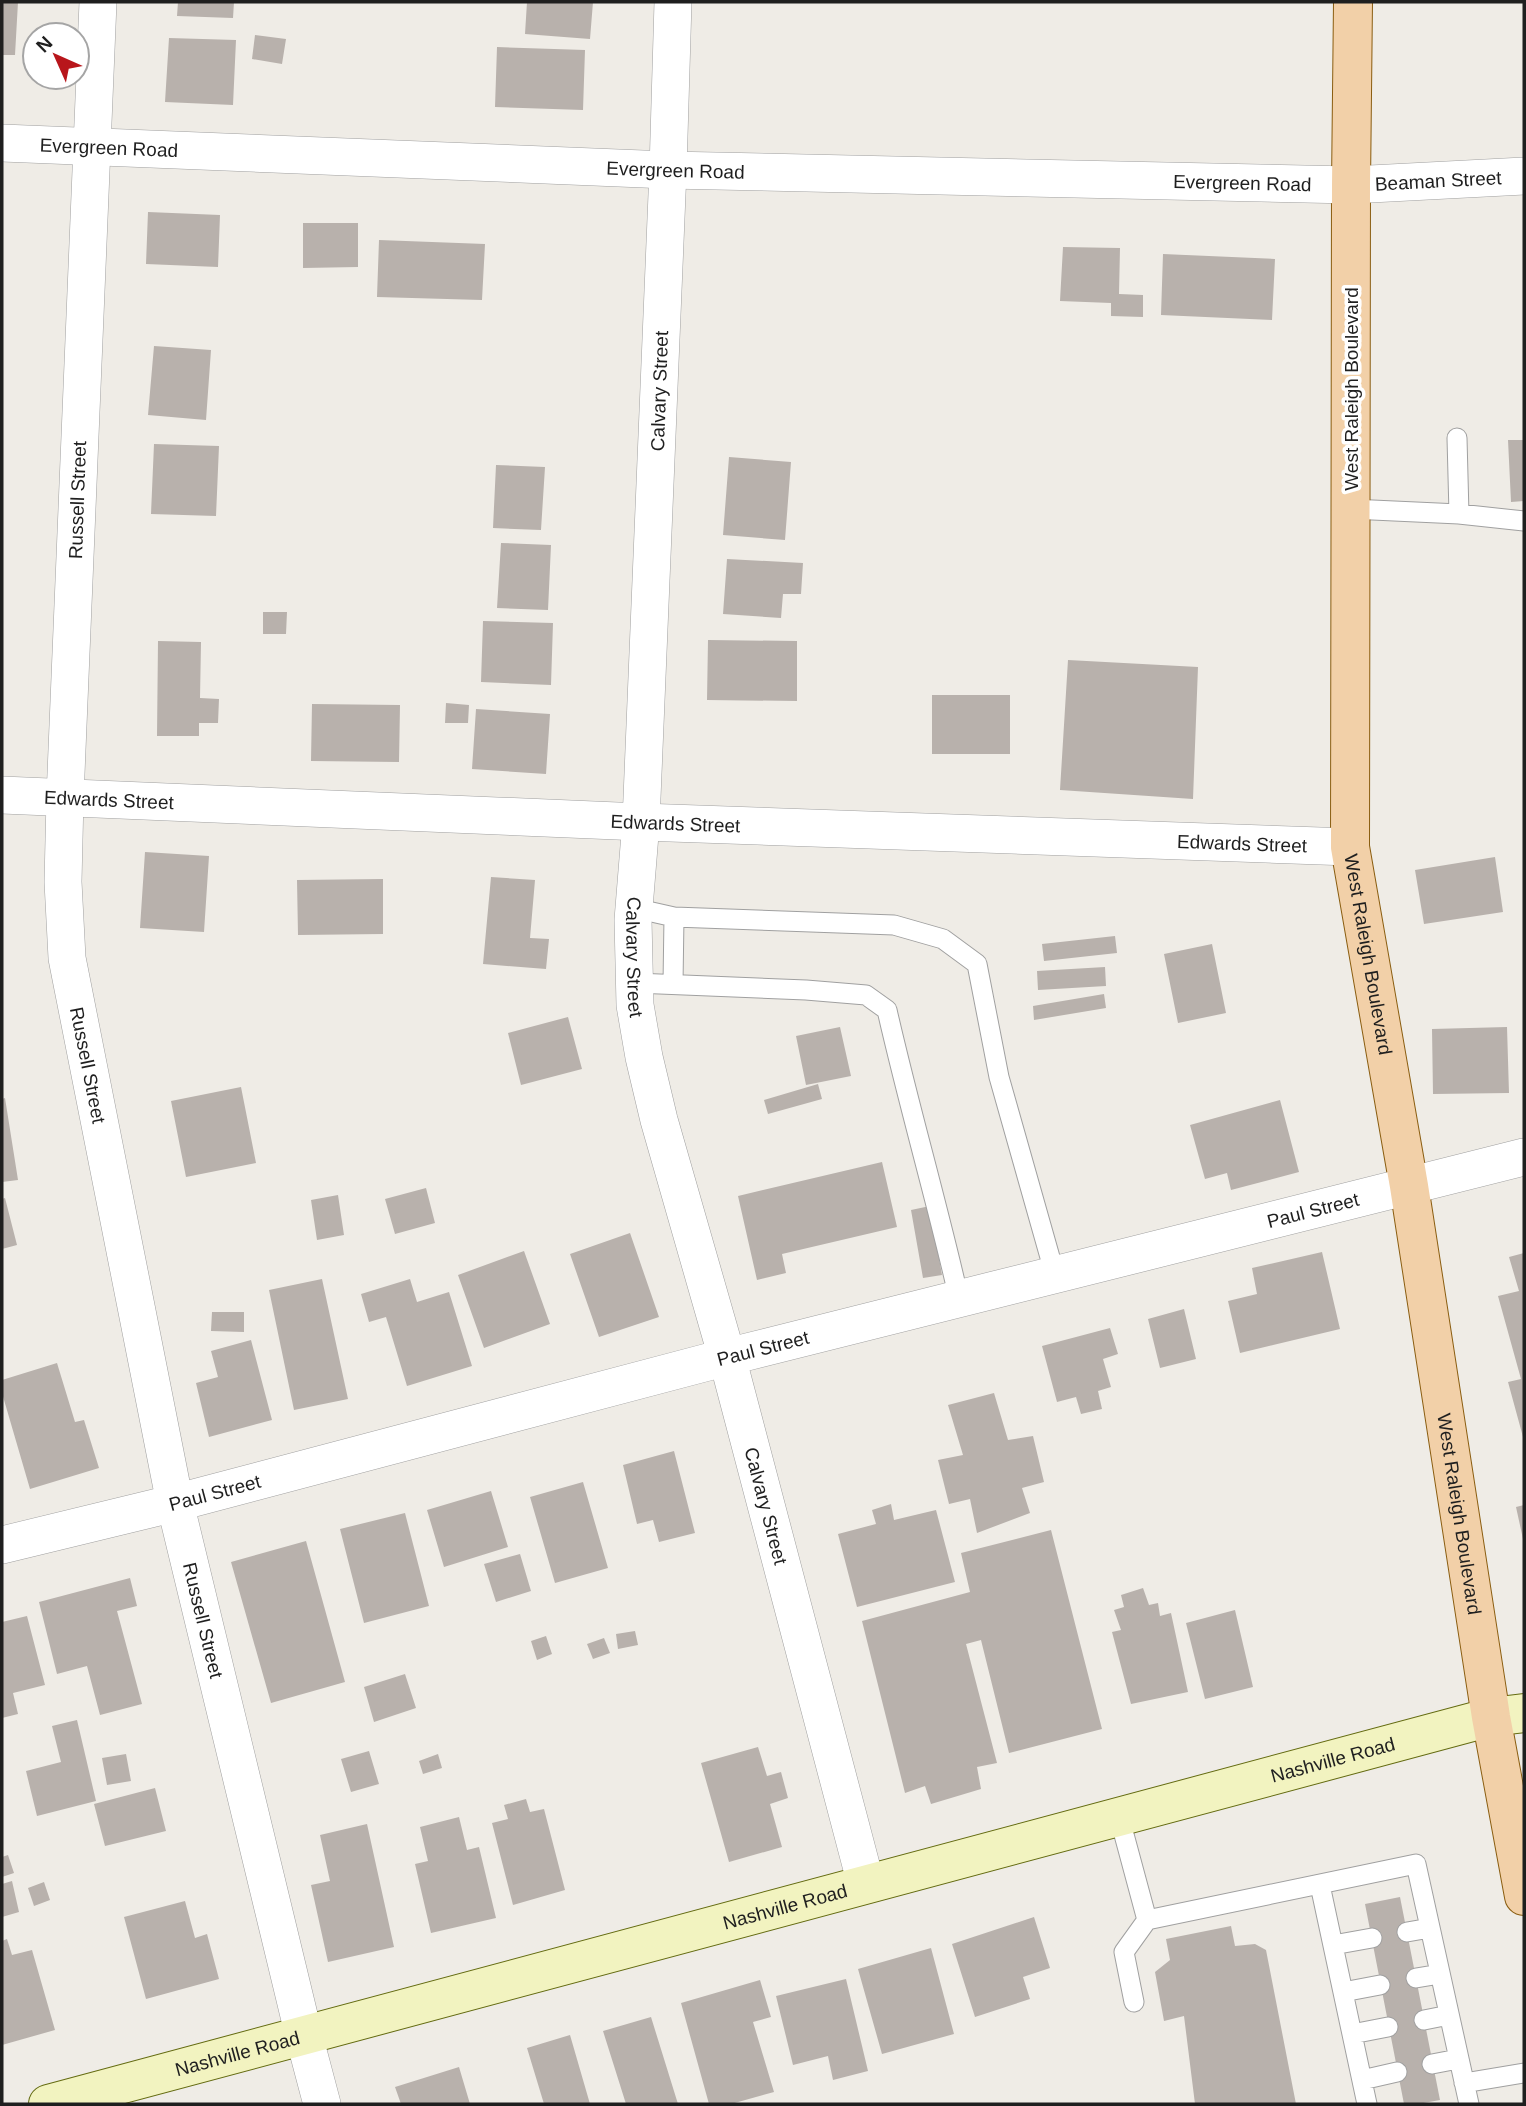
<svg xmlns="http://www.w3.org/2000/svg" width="1526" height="2106" font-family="Helvetica,sans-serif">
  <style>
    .building { fill: #b8b1ac }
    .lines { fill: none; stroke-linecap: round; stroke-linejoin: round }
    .lane-casing { stroke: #a0a0a0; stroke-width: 21 }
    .street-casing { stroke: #a0a0a0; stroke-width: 38 }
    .secondary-casing { stroke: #646b11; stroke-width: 40 }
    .primary-casing { stroke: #8a5d10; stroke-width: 40 }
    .lane { stroke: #fff; stroke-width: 19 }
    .street { stroke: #fff; stroke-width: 37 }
    .secondary { stroke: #f2f3c0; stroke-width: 38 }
    .primary { stroke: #f2d0a8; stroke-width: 38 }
    .labels { text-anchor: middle; stroke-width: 7; stroke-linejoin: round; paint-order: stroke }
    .street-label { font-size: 19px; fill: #1f1f1f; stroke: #fff }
  </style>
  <rect width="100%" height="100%" fill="#efece6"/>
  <!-- building -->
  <path class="building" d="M2,2H18L15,55H2Z
    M178,2H234L233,18L177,16Z
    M527,2H593L590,39L525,34Z
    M255,35L286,39L282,64L252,59Z
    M169,38L236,40L233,105L165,102Z
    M497,47L585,50L583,110L495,107Z
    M148,212L220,215L218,267L146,264Z
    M303,223H358V267L303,268Z
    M379,240L485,244L482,300L377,297Z
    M1063,247L1120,248L1119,294L1143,295V317L1111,316V303L1060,301Z
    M1163,254L1275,259L1272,320L1161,315Z
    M154,346L211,350L206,420L148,415Z
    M1508,440H1524V501L1511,502Z
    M154,444L219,446L216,516L151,514Z
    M729,457L791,462L785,540L723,535Z
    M496,465L545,467L541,530L493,528Z
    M501,543L551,545L548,610L497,608Z
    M727,559L803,563L801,594H783L781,618L723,614Z
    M263,612H287L286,634H263Z
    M483,621L553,623L551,685L481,682Z
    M708,640L797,641V701L707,700Z
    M158,641L201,642L200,698L219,699L218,723H199V736H157Z
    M1068,660L1198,667L1193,799L1060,790Z
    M932,695H1010V754H932Z
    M446,703L469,705L468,723H445Z
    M312,704L400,705L399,762L311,761Z
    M476,709L550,714L546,774L472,769Z
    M145,852L209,856L204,932L140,928Z
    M1495,857L1503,912L1424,924L1415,870Z
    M491,877L535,880L530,938L549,939L546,969L483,964Z
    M383,879V934L298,935L297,880Z
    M1115,936L1117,953L1044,961L1042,944Z
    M1212,944L1226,1013L1178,1023L1164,954Z
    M1105,967L1106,986L1038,990L1037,971Z
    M1104,994L1106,1008L1034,1020L1033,1006Z
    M568,1017L582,1069L521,1085L508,1033Z
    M840,1027L851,1076L806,1085L796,1036Z
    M1507,1027L1509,1093L1433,1094L1432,1029Z
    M818,1084L822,1099L768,1114L764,1100Z
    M241,1087L256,1163L186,1177L171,1101Z
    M5,1098L18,1180L2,1182V1099Z
    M1280,1100L1299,1172L1231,1190L1227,1173L1205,1179L1190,1125Z
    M882,1162L897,1227L782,1254L786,1273L757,1280L738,1196Z
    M426,1188L435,1223L395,1234L385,1199Z
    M338,1195L344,1235L317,1240L311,1200Z
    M5,1198L17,1245L2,1249V1199Z
    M930,1206L942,1275L923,1278L911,1210Z
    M630,1233L659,1317L599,1337L570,1254Z
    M524,1251L550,1324L484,1348L458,1275Z
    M1322,1252L1340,1329L1240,1353L1228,1301L1257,1294L1252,1268Z
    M1524,1253V1437H1523L1508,1382L1521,1379L1498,1296L1519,1291L1509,1257Z
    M322,1279L348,1399L294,1410L269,1290Z
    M410,1279L417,1302L449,1292L472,1366L407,1386L386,1317L369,1322L361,1294Z
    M1184,1309L1196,1359L1160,1368L1148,1319Z
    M212,1312H244V1332L211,1331Z
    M1110,1328L1118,1354L1103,1359L1111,1387L1098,1391L1102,1409L1081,1414L1076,1397L1057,1402L1042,1346Z
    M251,1340L272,1420L209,1437L196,1383L218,1377L211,1351Z
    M57,1363L75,1422L84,1420L99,1468L30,1489L2,1393V1380Z
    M994,1393L1008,1440L1033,1436L1044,1482L1022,1488L1030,1513L977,1533L970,1499L949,1504L938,1460L963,1455L948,1405Z
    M674,1451L695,1533L659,1542L653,1520L637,1524L623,1465Z
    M583,1482L608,1568L555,1583L530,1497Z
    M491,1491L508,1547L444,1567L427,1510Z
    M891,1504L894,1520L936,1510L955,1582L857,1607L838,1534L876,1524L872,1510Z
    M1524,1505V1539H1523L1516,1507Z
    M405,1513L429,1606L364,1623L340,1529Z
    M1051,1530L1102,1729L1009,1753L981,1640L966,1644L997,1763L977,1767L981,1789L931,1804L925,1786L905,1793L862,1621L970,1592L961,1553Z
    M306,1541L345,1682L271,1703L231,1562Z
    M520,1554L531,1591L496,1602L484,1564Z
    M130,1578L137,1606L117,1611L142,1704L100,1715L87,1666L57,1674L39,1602Z
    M1143,1588L1149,1605L1158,1603L1160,1616L1171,1613L1188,1692L1131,1704L1112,1632L1121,1630L1114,1610L1124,1607L1121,1595Z
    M1235,1610L1253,1687L1205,1699L1186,1623Z
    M27,1616L45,1685L13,1693L18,1714L2,1718V1622Z
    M635,1631L638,1645L618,1649L616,1634Z
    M546,1636L552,1654L537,1660L531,1641Z
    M604,1638L610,1653L593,1659L587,1644Z
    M405,1674L416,1708L374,1722L364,1687Z
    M77,1720L96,1801L37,1816L26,1771L61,1762L52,1726Z
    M758,1747L767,1776L781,1772L788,1798L770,1804L782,1847L729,1862L701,1763Z
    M369,1751L379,1784L351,1792L341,1759Z
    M126,1754L131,1781L107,1785L102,1758Z
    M438,1754L442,1768L423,1774L419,1761Z
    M155,1788L166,1831L105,1846L94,1804Z
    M526,1799L530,1812L544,1809L565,1890L513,1905L492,1823L508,1819L504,1805Z
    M459,1817L467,1850L479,1847L496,1918L431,1933L415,1864L428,1861L420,1827Z
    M367,1824L394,1947L328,1962L311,1885L330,1881L320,1835Z
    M8,1855L14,1873L2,1877V1857Z
    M12,1881L19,1912L2,1917V1884Z
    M44,1882L50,1900L34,1906L28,1888Z
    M1400,1897L1440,2100L1418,2104H1404L1365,1904Z
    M185,1901L195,1938L207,1934L219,1979L146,1999L124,1917Z
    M1034,1917L1050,1968L1023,1977L1030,1999L975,2017L952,1944Z
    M1231,1926L1235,1946L1255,1944L1266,1950L1296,2104H1195L1184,2016L1164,2021L1155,1972L1170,1960L1166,1939Z
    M7,1939L12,1955L32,1950L55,2030L2,2045V1941Z
    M931,1948L954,2034L882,2054L858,1969Z
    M846,1979L868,2071L833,2080L828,2056L793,2065L776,1996Z
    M760,1980L771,2017L753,2022L774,2092L731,2104H709L681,2003Z
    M651,2017L678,2104H626L603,2031Z
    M570,2035L590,2104H544L527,2048Z
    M459,2067L470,2104H401L395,2087Z"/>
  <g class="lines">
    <!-- lane casing -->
    <g class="lane-casing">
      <path id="lane" d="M1457,438L1459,514
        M1351,509L1459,514L1524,521
        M634,908L674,917L894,925L943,939L977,964L999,1077L1055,1275
        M635,983L806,990L866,995L887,1010C909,1107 937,1202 959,1299
        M673,984L674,917
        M1119,1816L1147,1920L1416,1864L1469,2104
        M1320,1885L1367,2104
        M1407,1932L1430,1928
        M1333,1945L1372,1938
        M1416,1978L1440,1974
        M1343,1992L1380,1985
        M1134,2002L1124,1952L1147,1920
        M1424,2020L1449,2015
        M1352,2034L1388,2027
        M1432,2064L1458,2059
        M1362,2080L1397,2072
        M1464,2083L1524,2073"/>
    </g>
    <!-- street casing -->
    <g class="street-casing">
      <g id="street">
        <path id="s1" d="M98,2L65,798L63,882L67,958L175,1503L304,2036L322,2104"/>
        <path id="s2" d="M673,2L668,170L641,822L633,920L635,1005L644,1057L659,1120L727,1357L866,1884"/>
        <path id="s3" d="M2,143L668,170L1351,185L1524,176"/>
        <path id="s4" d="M2,795L641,822L1350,847"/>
        <path id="s5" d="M2,1545L175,1503L727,1357L1524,1157"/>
      </g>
    </g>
    <!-- secondary casing -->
    <g class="secondary-casing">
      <g id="secondary">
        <path id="s6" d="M48,2104L1491,1717L1524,1713"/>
      </g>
    </g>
    <!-- primary casing -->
    <g class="primary-casing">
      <g id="primary">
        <path id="s7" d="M1353,2L1351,185L1350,847L1409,1186L1491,1717L1524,1896"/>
      </g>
    </g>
    <!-- lane -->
    <use href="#lane" class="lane"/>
    <!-- street -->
    <use href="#street" class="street"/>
    <!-- secondary -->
    <use href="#secondary" class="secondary"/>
    <!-- primary -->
    <use href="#primary" class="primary"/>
  </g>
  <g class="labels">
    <!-- street labels -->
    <g class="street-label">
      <text dy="7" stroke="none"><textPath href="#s3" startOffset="107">Evergreen Road</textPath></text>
      <text dy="7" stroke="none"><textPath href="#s3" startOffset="674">Evergreen Road</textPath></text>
      <text dy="7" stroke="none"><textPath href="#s3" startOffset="1437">Beaman Street</textPath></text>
      <text dy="7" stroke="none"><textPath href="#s3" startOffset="1241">Evergreen Road</textPath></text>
      <text transform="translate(1351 389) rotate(-90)" y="7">West Raleigh Boulevard</text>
      <text transform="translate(659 391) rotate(-88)" y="7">Calvary Street</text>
      <text transform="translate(77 500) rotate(-88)" y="7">Russell Street</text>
      <text dy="7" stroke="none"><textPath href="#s4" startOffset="107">Edwards Street</textPath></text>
      <text dy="7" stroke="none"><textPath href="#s4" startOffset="674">Edwards Street</textPath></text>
      <text dy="7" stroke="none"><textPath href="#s4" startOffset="1241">Edwards Street</textPath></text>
      <text dy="7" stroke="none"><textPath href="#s7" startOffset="954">West Raleigh Boulevard</textPath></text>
      <text dy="7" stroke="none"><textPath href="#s2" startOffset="956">Calvary Street</textPath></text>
      <text dy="7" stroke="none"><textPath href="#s1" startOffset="1066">Russell Street</textPath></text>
      <text dy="7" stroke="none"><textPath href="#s5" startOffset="1353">Paul Street</textPath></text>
      <text dy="7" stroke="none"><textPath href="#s5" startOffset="786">Paul Street</textPath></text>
      <text dy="7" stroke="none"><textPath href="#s5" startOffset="219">Paul Street</textPath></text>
      <text dy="7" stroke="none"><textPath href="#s2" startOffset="1522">Calvary Street</textPath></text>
      <text dy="7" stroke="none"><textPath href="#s7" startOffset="1521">West Raleigh Boulevard</textPath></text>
      <text dy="7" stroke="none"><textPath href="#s1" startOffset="1633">Russell Street</textPath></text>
      <text dy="7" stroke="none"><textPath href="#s6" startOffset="1330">Nashville Road</textPath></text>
      <text dy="7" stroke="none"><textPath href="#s6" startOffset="763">Nashville Road</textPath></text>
      <text dy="7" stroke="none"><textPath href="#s6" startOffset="196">Nashville Road</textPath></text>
    </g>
  </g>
  <!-- border -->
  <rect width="1526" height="2106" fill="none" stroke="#1f1f1f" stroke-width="7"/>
  <!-- north arrow -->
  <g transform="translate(56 56) rotate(315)"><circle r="33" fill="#ffffff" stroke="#a5a5a5" stroke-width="2"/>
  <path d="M0-5L12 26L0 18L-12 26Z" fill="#b8161b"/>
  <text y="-10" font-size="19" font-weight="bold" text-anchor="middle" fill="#1f1f1f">N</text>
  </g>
</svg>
